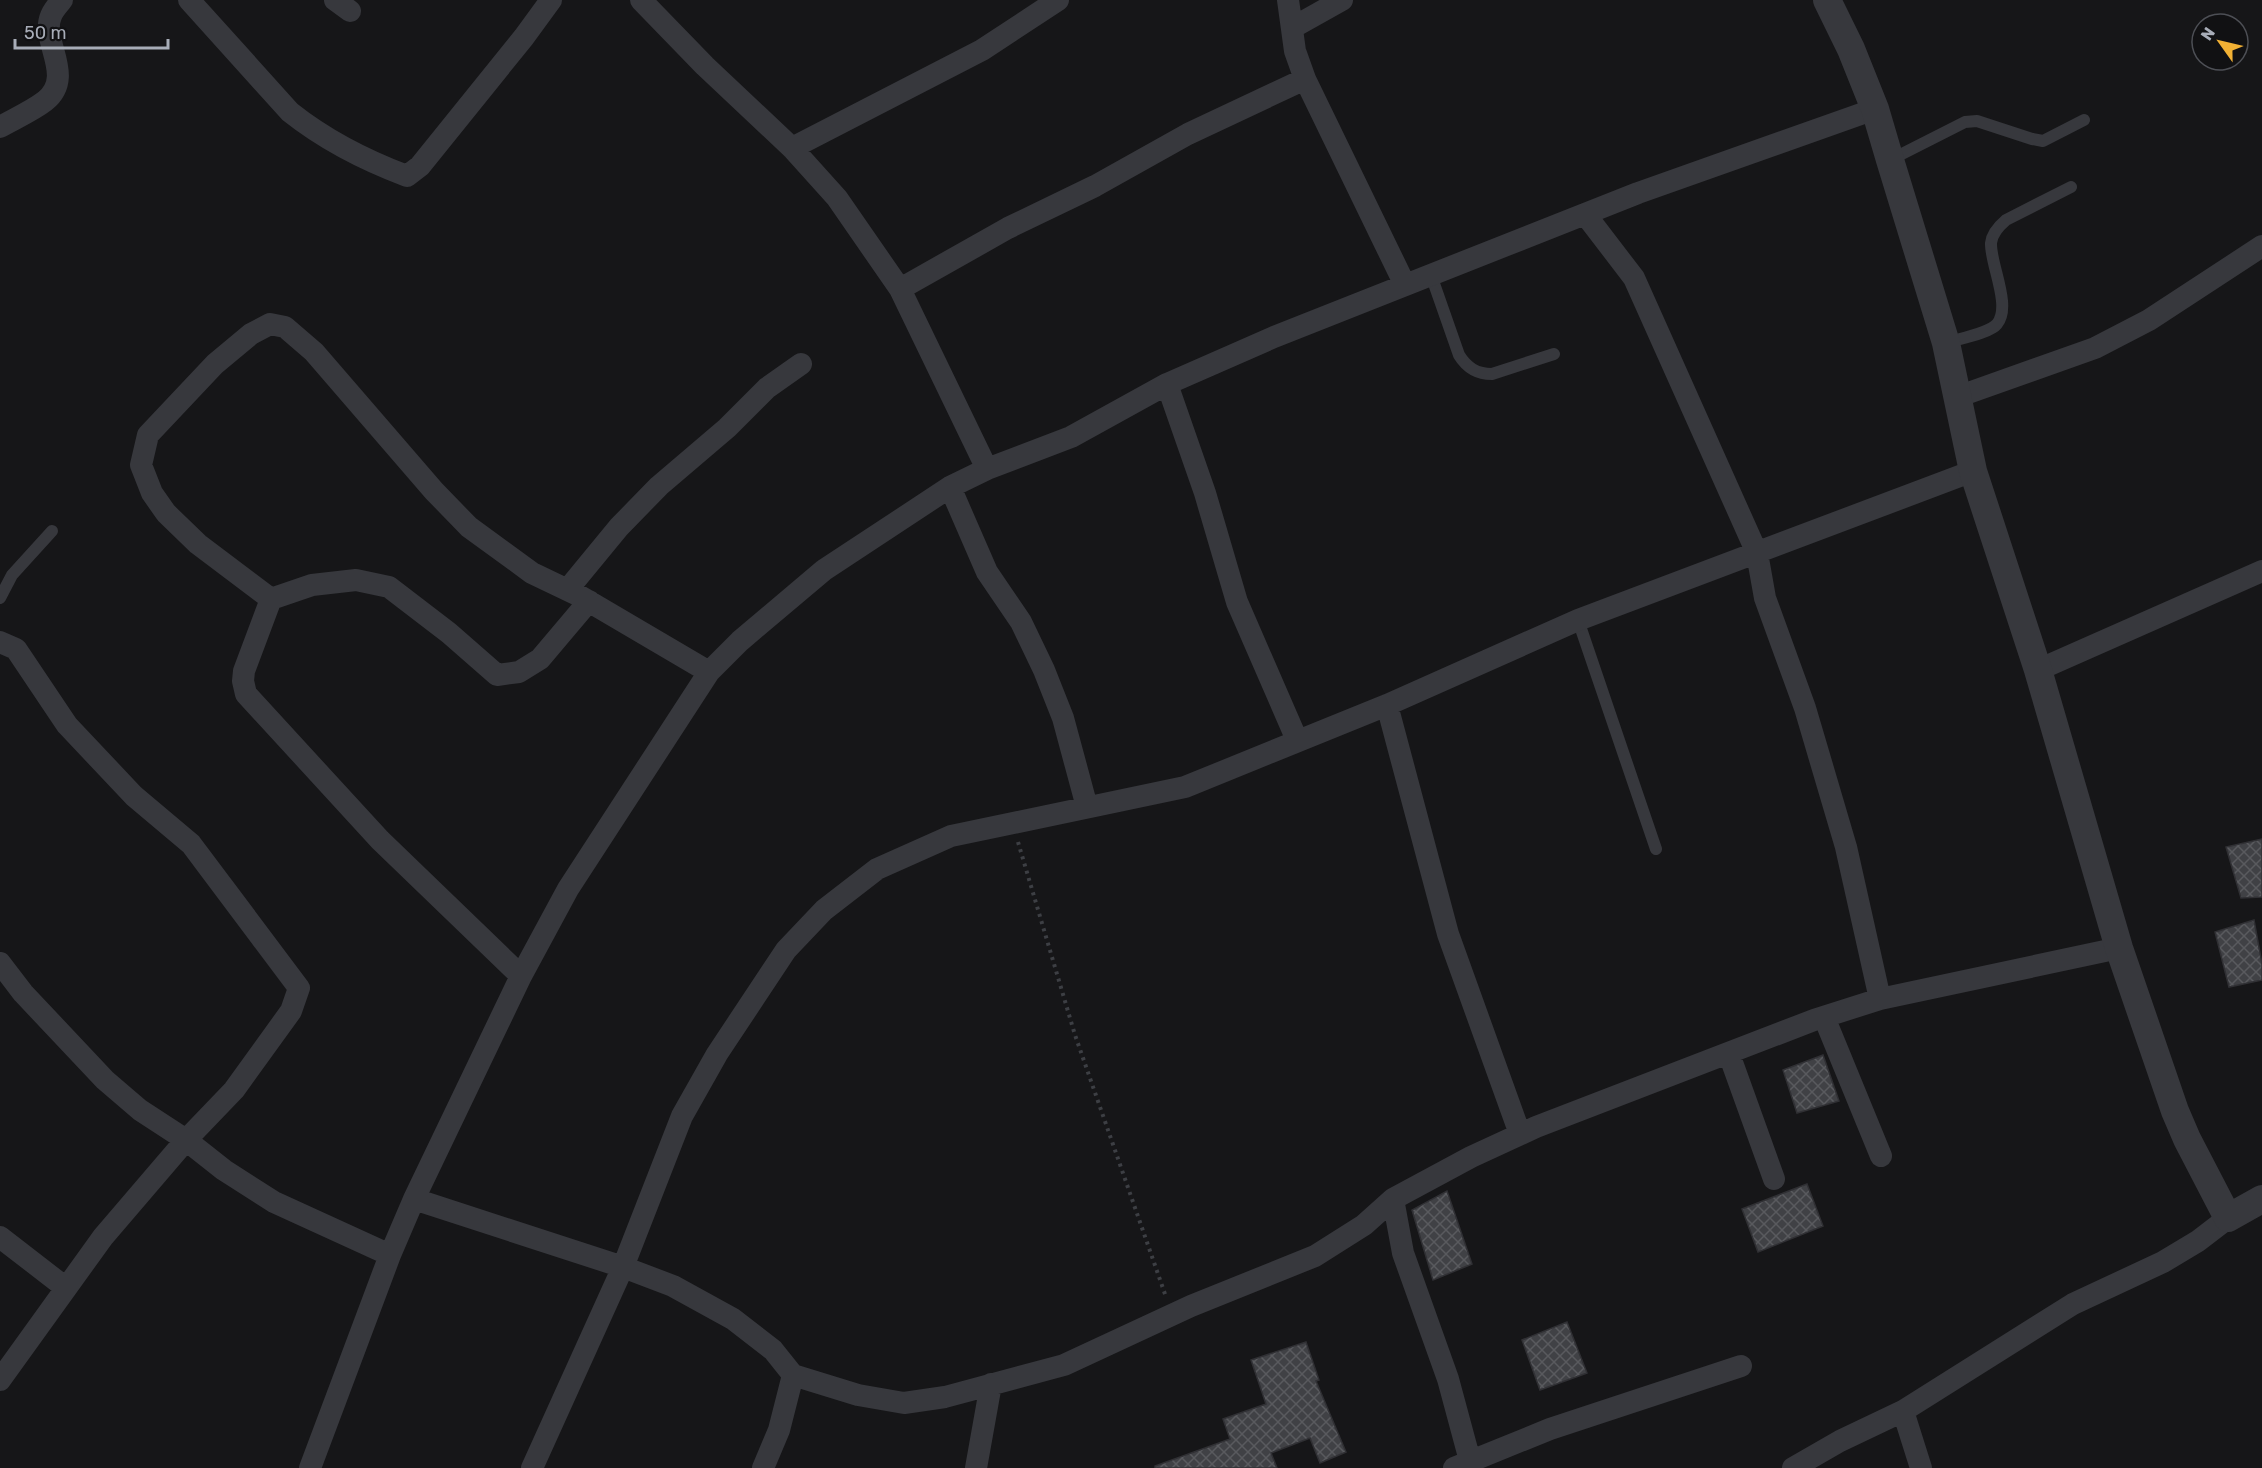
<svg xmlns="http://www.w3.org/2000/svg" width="2262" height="1468" font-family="Rubik,sans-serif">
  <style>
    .building { fill: url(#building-cross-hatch); stroke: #303034; stroke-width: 1.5 }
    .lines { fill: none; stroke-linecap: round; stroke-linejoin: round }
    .path { stroke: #3d3f44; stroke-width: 4; stroke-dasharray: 3 4.5; stroke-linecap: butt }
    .service { stroke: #37383d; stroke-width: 12 }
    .minor { stroke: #37383d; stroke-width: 22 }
    .tertiary { stroke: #37383d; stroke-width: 28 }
  </style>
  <defs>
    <pattern id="building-cross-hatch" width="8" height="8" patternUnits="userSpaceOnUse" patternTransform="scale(1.5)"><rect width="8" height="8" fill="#404145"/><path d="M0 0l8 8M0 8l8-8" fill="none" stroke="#595a5e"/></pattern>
  </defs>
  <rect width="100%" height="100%" fill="#161618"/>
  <!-- building -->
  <path class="building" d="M2262,839V897L2241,898L2226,847Z
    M2254,920L2262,964V980L2229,987L2215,932Z
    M1823,1055L1839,1101L1797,1113L1783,1070Z
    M1807,1184L1823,1226L1758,1252L1742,1209Z
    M1447,1191L1472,1264L1433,1280L1412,1210Z
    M1567,1322L1587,1373L1540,1390L1522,1340Z
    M1306,1342L1319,1380L1316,1381L1346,1452L1320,1463L1310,1438L1271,1453L1277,1468H1155V1466L1230,1439L1223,1419L1266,1404L1251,1360Z"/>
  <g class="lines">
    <!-- path -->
    <path class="path" d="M1018,842L1075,1035L1166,1297"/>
    <!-- service -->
    <path class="service" d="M1890,160L1965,122L1977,121L2032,139L2043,141L2084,120
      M1431,275L1459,355C1467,368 1477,374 1492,374L1554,354
      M1946,343C1958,339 1990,333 1997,324C2012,306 1990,264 1991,243C1992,233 1999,226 2006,220L2071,187
      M0,598L12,575L52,531
      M1578,620L1656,849"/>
    <!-- minor -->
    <path class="minor" d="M189,0L290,112C324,139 367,161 407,176L420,166L524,37L551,0
      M335,0L350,11
      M641,0L705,66L792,148L837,198L900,289L987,469
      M1288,0L1295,51L1305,79L1405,285
      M1292,28L1342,0
      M0,127C14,119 32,111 45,101C76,76 40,41 51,16C53,10 58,5 62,0
      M792,148L982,50L1058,0
      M1585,214L1634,278L1757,553L1765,598L1805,708L1846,847L1880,999
      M900,289L1008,228L1095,186L1188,134L1305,79
      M1167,384L1205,493L1237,602L1297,740
      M1957,397L2095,348L2149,320L2262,246
      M950,487L987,572L1021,622L1044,670L1063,718L1087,807
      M568,589L619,527L659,486L727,428L767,388L801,364
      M271,599L198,544L166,513L152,493L141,465L148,435L215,364L251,334L270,324L285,327L314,352L434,491L469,527L532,573L578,595L709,672
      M0,642L16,649L67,725L134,796L191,844L299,988L291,1011L234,1090L186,1140L103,1237L0,1380
      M2038,670L2262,571
      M1387,705L1448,934L1520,1134
      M0,963L23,993L105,1080L140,1110L186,1140L224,1170L274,1202L390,1255
      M521,976L380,840L246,694L243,681L244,671L271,599L312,585L356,580L389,587L449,633L497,675L519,672L540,659L589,601
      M1824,1017L1881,1156
      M1729,1054L1774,1179
      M414,1199L623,1267L673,1286L733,1319L773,1350L793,1375L779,1430L763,1468
      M1393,1199L1403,1253L1448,1379L1472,1468
      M0,1237L66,1288
      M793,1375L858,1395L904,1403L945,1397L1064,1365L1191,1306L1315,1256L1364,1225L1393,1199L1471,1157L1536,1127L1814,1020L1880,999L2119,948
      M1903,1411L1921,1468
      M310,1468L390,1255L414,1199L521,976L568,889L709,672L740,641L824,570L950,487L987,469L1071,437L1167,384L1274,337L1638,193L1875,109
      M532,1468L623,1267L682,1116L717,1054L786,950L824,910L877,869L951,836L1185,787L1387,705L1578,620L1973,471
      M976,1468L991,1384
      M1454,1468L1550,1429L1741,1366
      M1793,1468L1840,1441L1903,1411L2073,1304L2163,1262L2198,1241L2228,1218"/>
    <!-- tertiary -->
    <path class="tertiary" d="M1827,0L1851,49L1875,109L1890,160L1946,343L1973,471L2038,670L2119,948L2175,1111L2187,1139L2228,1218L2262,1199"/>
  </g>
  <!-- north arrow -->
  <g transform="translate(2220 42) rotate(304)"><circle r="28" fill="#111113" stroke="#4d4f55" stroke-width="1.5"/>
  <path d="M0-4.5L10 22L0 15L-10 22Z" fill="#f2b134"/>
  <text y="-9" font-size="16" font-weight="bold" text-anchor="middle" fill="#a8adb8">N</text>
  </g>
  <!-- scale -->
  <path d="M15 39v9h153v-9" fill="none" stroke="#a8adb8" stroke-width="3"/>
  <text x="24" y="39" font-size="18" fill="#a8adb8" stroke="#111113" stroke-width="4.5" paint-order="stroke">50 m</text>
</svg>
